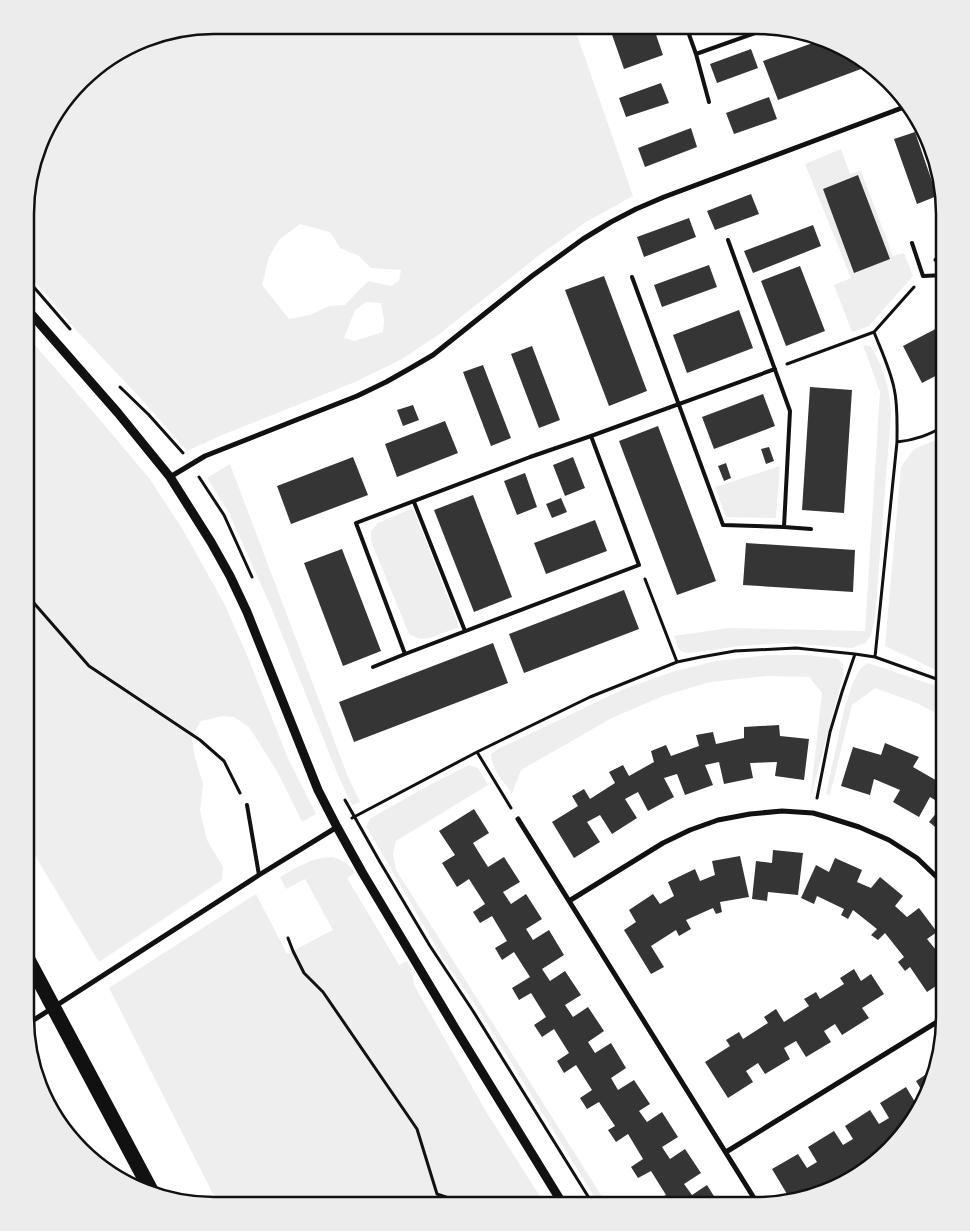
<svg xmlns="http://www.w3.org/2000/svg" width="970" height="1231" font-family="'Space Grotesk',sans-serif">
  <style>
    .green { fill: #eee; fill-rule: evenodd }
    .building { fill: #353535 }
    .lines { fill: none; stroke-linecap: round; stroke-linejoin: round }
    .path { stroke: #111; stroke-width: 3 }
    .service { stroke: #111; stroke-width: 4 }
    .minor { stroke: #111; stroke-width: 5 }
    .tertiary { stroke: #111; stroke-width: 9 }
    .motorway { stroke: #111; stroke-width: 15 }
    .rim { fill: none; stroke: #111; stroke-width: 2.5 }
  </style>
  <rect width="100%" height="100%" fill="#fff"/>
  <!-- green -->
  <path class="green" d="M214,25L574,26L633,196L586,222L542,253L438,335L402,359L355,382L222,435L187,451L143,401L77,331L26,271L27,189L50,120L90,72L153,35ZM300,224L330,232L340,248L359,256L371,268L401,270L399,281L391,286L368,281L345,305L329,306L310,315L289,319L262,285L269,257L279,240ZM366,302L381,303L384,320L383,332L354,341L344,338L355,310Z
    M841,149L850,174L861,171L893,256L904,253L913,276L869,326L852,332L834,285L851,278L805,164Z
    M26,335L96,415L149,478L183,530L225,605L249,660L287,756L316,814L302,822L277,771L249,727L234,717L222,716L201,721L192,736L194,754L203,784L200,811L207,840L223,867L222,880L99,962L25,839Z
    M863,345L870,346C875,352 878,359 881,367C888,385 890,394 891,414L875,618L871,635L865,643L852,648L785,643L738,646L690,653L682,652L678,647L674,636L729,628L865,631L880,392Z
    M945,436V674L885,646L901,467L914,449Z
    M230,464L348,777L360,802L352,805L337,773L271,607L229,513L207,478Z
    M780,466L776,518L726,517L715,487Z
    M413,508L459,627L430,638L420,639L409,634L371,541V531L378,523Z
    M768,655H808L838,659L843,664L844,672L810,800L822,693L809,677L766,676L710,682L663,696L612,718L521,770L512,793C503,781 492,770 491,754L498,749L624,689L672,672L716,661Z
    M868,663L945,689V718L919,704L875,688L852,705L830,795L826,794L845,706L853,682L861,668Z
    M469,765L478,768L488,785L396,841L393,854L396,870L608,1206H600L478,1009L445,962L366,826L371,818L435,782Z
    M332,857C343,860 348,863 355,873L347,878L399,965L407,961L412,970L414,985L487,1113L546,1206H219L109,988L256,894L287,954L333,930L305,879L286,889L280,877C298,867 310,858 332,857Z"/>
  <!-- building -->
  <path class="building" d="M609,26H653L663,55L624,69Z
    M818,41L861,57L869,66L778,100L763,61Z
    M751,49L758,68L717,83L710,64Z
    M661,83L669,103L626,117L619,98Z
    M769,97L777,119L734,134L726,113Z
    M691,128L697,147L645,167L638,148Z
    M915,132L937,196L917,204L894,139Z
    M858,175L890,259L854,273L823,189Z
    M751,194L759,214L715,230L707,211Z
    M689,218L696,237L644,257L637,237Z
    M813,225L821,246L753,273L744,251Z
    M709,265L717,287L662,307L654,285Z
    M800,266L825,331L786,346L761,281Z
    M604,276L647,391L609,406L565,290Z
    M739,310L753,348L687,373L673,335Z
    M945,324V371L922,383L903,346Z
    M532,346L560,420L539,428L511,354Z
    M483,365L511,438L491,446L463,372Z
    M810,387L852,390L844,513L802,510Z
    M763,394L775,426L714,449L702,417Z
    M413,405L419,420L403,426L397,410Z
    M445,421L458,453L397,477L385,444Z
    M658,426L716,581L677,595L619,441Z
    M769,447L774,461L766,464L761,449Z
    M353,457L368,495L291,524L277,486Z
    M573,457L585,488L565,496L553,465Z
    M726,463L731,478L724,481L718,466Z
    M525,473L537,507L517,515L504,481Z
    M473,495L512,597L474,612L434,510Z
    M561,498L567,512L552,518L546,504Z
    M595,520L607,551L546,574L534,543Z
    M746,543L855,550L853,592L743,585Z
    M342,549L381,651L343,666L304,563Z
    M624,590L639,629L524,673L509,634Z
    M493,643L508,683L354,742L339,702Z
    M779,725L780,736L809,739L804,780L775,776L777,762L750,763L753,778L724,784L719,762L705,765L713,785L685,795L677,774L664,778L674,797L648,811L638,792L625,799L637,818L612,834L600,815L587,822L600,842L574,858L552,822L578,806L572,796L584,789L590,799L615,783L609,772L623,765L629,776L654,762L651,751L666,745L671,756L699,746L696,735L713,732L716,744L744,738V727Z
    M885,743L919,757L913,767L939,782L945,773V835L929,822L943,805L930,797L919,817L893,802L900,790L874,779L870,795L841,786L853,747L881,755Z
    M474,809L489,833L473,843L481,856L488,867L504,857L520,882L503,892L511,904L526,894L542,919L526,929L533,940L549,930L564,955L542,969L550,981L565,971L581,995L565,1005L573,1017L588,1007L604,1031L588,1042L595,1053L611,1043L626,1068L611,1078L618,1090L634,1080L650,1104L639,1111L647,1122L662,1112L678,1137L662,1147L670,1159L685,1149L701,1173L684,1184L692,1195L707,1185L720,1206H655L653,1203L666,1195L651,1171L638,1178L631,1167L643,1159L628,1134L616,1142L608,1130L615,1126L599,1102L587,1109L580,1098L592,1090L576,1065L564,1073L557,1061L569,1053L554,1029L542,1037L534,1025L546,1017L531,993L519,1000L512,988L530,977L514,952L502,960L495,948L507,941L492,916L480,923L473,912L485,904L469,879L457,887L442,863L455,855L439,831Z
    M773,850L803,853L798,895L768,892L767,901L752,899L756,861L772,863Z
    M740,856L749,897L720,902L722,912L716,914L713,908L686,920L691,929L679,936L676,930L651,946L664,967L651,974L624,930L636,922L629,910L653,894L660,904L674,896L668,882L695,869L700,881L715,875L712,861Z
    M835,858L862,870L857,882L871,888L880,877L903,896L895,906L907,917L919,908L937,932L927,939L936,950L945,945V980L927,992L910,967L905,971L898,962L904,957L885,933L878,940L871,935L877,929L853,910L848,919L841,915L844,909L817,896L814,904L801,898L816,865L829,872Z
    M854,969L861,981L871,974L884,994L862,1008L869,1018L842,1035L835,1024L824,1031L831,1042L806,1057L796,1041L784,1048L790,1059L765,1074L758,1063L746,1071L753,1082L728,1098L705,1062L730,1046L726,1040L739,1032L743,1039L768,1023L764,1017L776,1009L784,1022L809,1006L804,999L816,992L820,999L844,984L840,978Z
    M937,1067L935,1078L913,1122L880,1153L866,1161L868,1164L859,1172L856,1167L830,1183L832,1186L790,1199L772,1169L798,1154L807,1168L817,1162L808,1147L834,1131L843,1145L853,1139L845,1126L870,1110L879,1124L889,1118L880,1103L906,1087L915,1102L925,1096L916,1081Z"/>
  <g class="lines">
    <!-- path -->
    <path class="path" d="M935,260L945,247
      M26,278L70,329
      M787,364L874,332
      M120,387L149,415L183,453
      M897,442C916,440 928,435 945,426
      M199,477L224,515L252,577
      M645,579L677,662
      M26,591L33,602L89,666L200,740L224,761L240,793
      M875,657L897,442C897,424 898,405 894,388C890,369 881,350 874,332L914,287
      M477,752L511,808
      M817,798L830,732L842,692L855,654
      M345,800L380,862L430,946L473,1011L594,1206
      M352,818L477,752L590,697L677,662L701,657L735,651L796,648L855,654L875,657L945,682
      M288,938L293,951L304,973L323,992L417,1129L437,1194L460,1202L463,1206"/>
    <!-- service -->
    <path class="service" d="M686,26L696,54L709,102
      M696,54L772,27
      M912,243L923,276L945,275
      M632,277L723,525L784,527L790,411L728,240
      M591,436L639,565L405,654L356,523L530,457L591,436L775,369
      M414,502L465,631
      M784,527L811,529
      M373,667L405,654
      M247,805L259,875"/>
    <!-- minor -->
    <path class="minor" d="M170,477L205,456L357,396L386,382L409,369L433,355L532,276L583,239L611,222L636,209L664,197L907,106
      M518,819L759,1206
      M569,901L663,843L690,830L718,820L750,814L782,811L813,813L827,817L859,827L889,840L917,858L945,885
      M26,1025L259,875L337,827
      M726,1152L945,1017"/>
    <!-- tertiary -->
    <path class="tertiary" d="M26,308L118,413L170,477L211,542L230,576L247,612L318,790L337,827L362,872L455,1028L564,1206"/>
    <!-- motorway -->
    <path class="motorway" d="M25,954L154,1196
      M43,1093L54,1116"/>
  </g>
  <!-- crop -->
  <path d="M0 0H970V1231H0ZM214 34H756A180 180 0 0 1 936 214V1017A180 180 0 0 1 756 1197H214A180 180 0 0 1 34 1017V214A180 180 0 0 1 214 34Z" fill="#ececec" fill-rule="evenodd"/>
  <path class="rim" d="M214 34H756A180 180 0 0 1 936 214V1017A180 180 0 0 1 756 1197H214A180 180 0 0 1 34 1017V214A180 180 0 0 1 214 34Z"/>
</svg>
